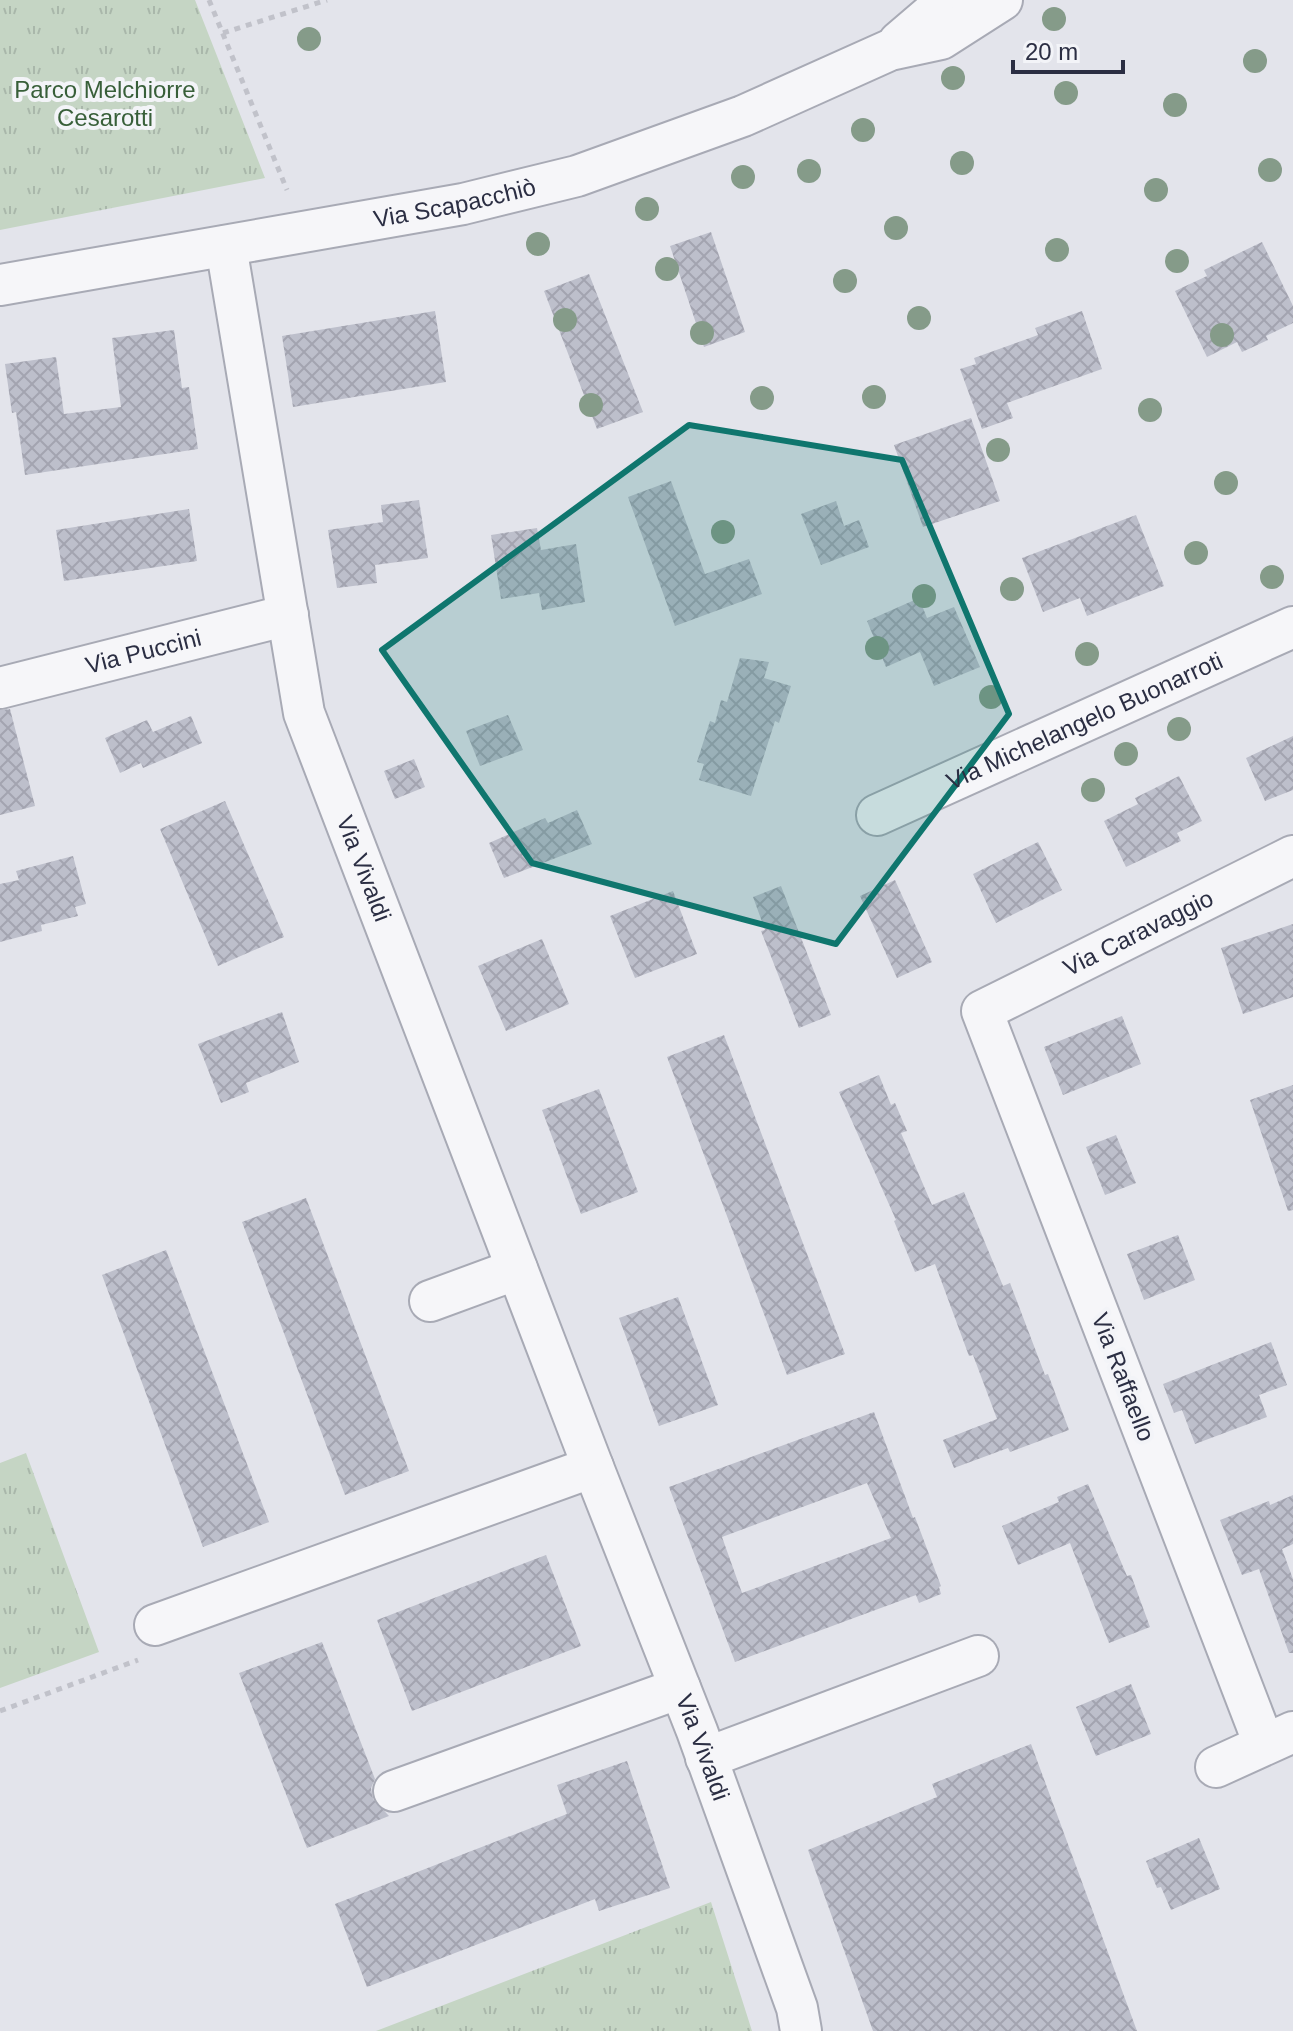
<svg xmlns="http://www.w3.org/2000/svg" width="1293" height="2031" font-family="Arial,sans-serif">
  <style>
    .grass { fill: url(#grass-tufts) }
    .building { fill: url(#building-cross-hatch); fill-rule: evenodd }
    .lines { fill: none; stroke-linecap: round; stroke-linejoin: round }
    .minor-casing { stroke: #a8aab5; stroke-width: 44 }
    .path { stroke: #c1c2ca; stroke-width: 5; stroke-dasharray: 6 6; stroke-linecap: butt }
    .minor { stroke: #f6f6f9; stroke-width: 40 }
    .tree { fill: #859b89 }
    .marked { fill: #0f766e; fill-opacity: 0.2; stroke: #0f766e; stroke-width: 6; stroke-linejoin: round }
    .labels { text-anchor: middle; stroke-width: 8; stroke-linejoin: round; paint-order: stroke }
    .park-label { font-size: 24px; fill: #385f39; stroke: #f3f4f8 }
    .street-label { font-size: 24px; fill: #2b2e43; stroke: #f3f4f8 }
  </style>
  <defs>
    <pattern id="grass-tufts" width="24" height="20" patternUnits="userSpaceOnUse" patternTransform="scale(2)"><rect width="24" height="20" fill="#c5d5c4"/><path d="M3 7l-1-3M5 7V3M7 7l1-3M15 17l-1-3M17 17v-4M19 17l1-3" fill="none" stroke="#a9b7aa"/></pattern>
    <pattern id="building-cross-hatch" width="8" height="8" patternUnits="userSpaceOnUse" patternTransform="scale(2)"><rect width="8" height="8" fill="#bdbfcb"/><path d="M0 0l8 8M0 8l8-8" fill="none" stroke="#a3a4b0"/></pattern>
  </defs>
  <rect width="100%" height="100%" fill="#e3e4eb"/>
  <!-- grass -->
  <path class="grass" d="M0,0H195L265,178L0,230Z
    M26,1453L99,1652L0,1688V1463Z
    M711,1902L752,2031H376Z"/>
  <!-- building -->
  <path class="building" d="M711,232L745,332L704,347L670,246Z
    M1262,242L1293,306V323L1266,336L1268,340L1242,352L1237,342L1207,357L1175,291L1207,276L1204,270Z
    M589,274L643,412L597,429L544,291Z
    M435,311L446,382L293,407L282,336Z
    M1082,311L1102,369L1007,403L1013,418L982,429L960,369L976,364L974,358L1038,335L1035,328Z
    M174,330L182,388L189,387L198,449L25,475L16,412L12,413L5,364L56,357L64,414L121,407L112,338Z
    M971,418L1000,501L923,527L894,445Z
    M671,481L705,574L749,559L762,594L675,626L628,497Z
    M419,500L428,558L375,565L377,583L337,588L328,530L383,522L381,505Z
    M836,501L844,526L859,520L869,547L821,565L801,514Z
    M189,509L197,561L64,581L56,530Z
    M1136,515L1164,586L1087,616L1080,598L1043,612L1022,558Z
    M537,528L541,550L576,544L585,602L542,610L539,593L501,599L491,535Z
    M919,598L927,618L954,607L980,667L934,686L920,652L886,667L867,621Z
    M740,658L769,662L764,678L791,686L779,723L775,721L751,796L699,780L704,764L697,762L710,721L715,723L721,700L727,702Z
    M10,709L35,806L0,815V710Z
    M508,715L523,750L480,766L466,731Z
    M191,716L202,743L143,768L141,763L120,773L105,738L147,720L153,732Z
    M1293,736V790L1265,801L1246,758Z
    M414,759L425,787L395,799L384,771Z
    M1179,776L1202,821L1177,833L1181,841L1126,867L1104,821L1138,804L1135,798Z
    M225,801L284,937L218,966L160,829Z
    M577,810L592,844L504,878L489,843L545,818L548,823Z
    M1038,842L1062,890L996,923L973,874Z
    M73,856L86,904L75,907L78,916L41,925L42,931L0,942V884L19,880L16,871Z
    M895,880L932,962L897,978L860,896Z
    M781,886L831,1015L799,1028L761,931L765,930L753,897Z
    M673,891L697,954L635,978L610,916Z
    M1293,924V997L1243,1014L1221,948Z
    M542,939L569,1004L506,1031L478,966Z
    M282,1012L299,1062L246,1083L249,1092L221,1103L198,1044Z
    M1122,1016L1141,1064L1063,1095L1044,1047Z
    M724,1035L845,1354L787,1375L667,1057Z
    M879,1075L891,1105L895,1103L907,1131L901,1133L932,1205L964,1192L1003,1286L1010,1283L1045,1375L1048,1374L1069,1430L1010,1452L1008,1448L954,1468L943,1440L997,1419L973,1355L969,1356L935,1264L915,1272L894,1221L896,1220L839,1092Z
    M1293,1085V1210L1288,1211L1250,1100Z
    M599,1089L638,1192L581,1214L542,1110Z
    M1116,1135L1136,1183L1105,1195L1086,1147Z
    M306,1198L409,1471L345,1495L242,1222Z
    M1178,1235L1195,1280L1144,1300L1127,1254Z
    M166,1250L269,1522L203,1547L102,1275Z
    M678,1297L718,1405L659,1426L619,1318Z
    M1271,1342L1287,1385L1259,1395L1267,1417L1195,1444L1182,1410L1174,1413L1163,1384Z
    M874,1412L913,1518L915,1517L941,1586L939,1587L941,1594L919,1603L916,1595L735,1662L669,1487ZM867,1483L891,1538L742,1593L722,1537Z
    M1088,1484L1127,1576L1131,1575L1150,1627L1109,1643L1070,1543L1018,1565L1002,1526L1059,1502L1057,1497Z
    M1293,1495V1544L1282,1549L1293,1579V1653H1289L1259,1569L1242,1575L1220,1520L1269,1501L1270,1505Z
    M546,1555L581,1646L412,1711L377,1620Z
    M322,1642L375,1779L371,1788L373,1799L389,1816L307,1848L239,1673Z
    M1131,1684L1151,1734L1096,1756L1076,1707Z
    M1031,1744L1137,2031H873L808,1850L937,1797L932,1784Z
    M627,1761L670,1888L599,1911L595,1899L367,1987L335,1904L567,1814L557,1785Z
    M1199,1838L1220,1889L1171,1910L1161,1887L1157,1888L1146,1861Z"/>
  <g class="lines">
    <!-- minor casing -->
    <g class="minor-casing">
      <g id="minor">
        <path d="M899,42L948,0"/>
        <path id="s1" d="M226,246L304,713L593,1467L697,1731L797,2008L801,2031"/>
        <path id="s2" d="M0,285L463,204L577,176L743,116L890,50L941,39L1002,0"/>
        <path id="s3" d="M0,688L288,615"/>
        <path id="s4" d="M877,815L1293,627"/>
        <path d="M430,1301L517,1269"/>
        <path d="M155,1625L593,1467"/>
        <path id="s5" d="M1264,1744L982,1011L1293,856"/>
        <path d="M706,1758L978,1656"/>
        <path d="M1216,1767L1293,1732"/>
        <path d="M394,1791L680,1688"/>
      </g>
    </g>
    <!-- path -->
    <path class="path" d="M209,0L287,190
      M223,33L327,0
      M0,1711L138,1660"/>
    <!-- minor -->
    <use href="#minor" class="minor"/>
  </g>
  <!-- trees -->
  <g class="tree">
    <circle cx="1054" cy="19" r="12"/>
    <circle cx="309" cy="39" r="12"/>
    <circle cx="1255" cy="61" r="12"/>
    <circle cx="953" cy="78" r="12"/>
    <circle cx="1066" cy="93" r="12"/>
    <circle cx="1175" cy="105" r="12"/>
    <circle cx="863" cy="130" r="12"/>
    <circle cx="962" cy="163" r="12"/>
    <circle cx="1270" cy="170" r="12"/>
    <circle cx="809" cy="171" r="12"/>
    <circle cx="743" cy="177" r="12"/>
    <circle cx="1156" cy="190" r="12"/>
    <circle cx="647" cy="209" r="12"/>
    <circle cx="896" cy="228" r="12"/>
    <circle cx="538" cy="244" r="12"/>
    <circle cx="1057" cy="250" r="12"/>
    <circle cx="1177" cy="261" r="12"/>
    <circle cx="667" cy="269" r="12"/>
    <circle cx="845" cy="281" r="12"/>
    <circle cx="919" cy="318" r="12"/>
    <circle cx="565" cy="320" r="12"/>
    <circle cx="702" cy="333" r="12"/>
    <circle cx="1222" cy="335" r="12"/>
    <circle cx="874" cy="397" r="12"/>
    <circle cx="762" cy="398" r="12"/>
    <circle cx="591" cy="405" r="12"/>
    <circle cx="1150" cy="410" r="12"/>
    <circle cx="998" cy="450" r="12"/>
    <circle cx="1226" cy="483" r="12"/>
    <circle cx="723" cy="532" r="12"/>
    <circle cx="1196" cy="553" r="12"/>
    <circle cx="1272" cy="577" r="12"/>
    <circle cx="1012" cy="589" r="12"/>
    <circle cx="924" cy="596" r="12"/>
    <circle cx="877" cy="648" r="12"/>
    <circle cx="1087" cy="654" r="12"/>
    <circle cx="991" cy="697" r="12"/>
    <circle cx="1179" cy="729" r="12"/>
    <circle cx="1126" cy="754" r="12"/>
    <circle cx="1093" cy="790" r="12"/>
  </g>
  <!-- marked area -->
  <path class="marked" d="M689,425L902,460L1009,714L836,944L532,863L382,650Z"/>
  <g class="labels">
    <!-- park labels -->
    <g class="park-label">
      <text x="105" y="98">Parco Melchiorre<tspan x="105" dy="28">Cesarotti</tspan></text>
    </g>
    <!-- street labels -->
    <g class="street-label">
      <text dy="8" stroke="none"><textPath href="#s2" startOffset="462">Via Scapacchiò</textPath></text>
      <text dy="8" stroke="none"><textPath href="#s3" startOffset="148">Via Puccini</textPath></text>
      <text dy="8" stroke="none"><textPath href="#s4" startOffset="228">Via Michelangelo Buonarroti</textPath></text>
      <text dy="8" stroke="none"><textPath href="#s1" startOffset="640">Via Vivaldi</textPath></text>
      <text dy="8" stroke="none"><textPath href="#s5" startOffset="960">Via Caravaggio</textPath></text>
      <text transform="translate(1123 1377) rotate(69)" y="8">Via Raffaello</text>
      <text dy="8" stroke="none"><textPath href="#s1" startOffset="1582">Via Vivaldi</textPath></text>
    </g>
  </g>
  <!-- scale -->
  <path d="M1013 60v12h110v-12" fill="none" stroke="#2b2e43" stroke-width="4"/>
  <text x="1025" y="60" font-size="24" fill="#2b2e43" stroke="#f3f4f8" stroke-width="6" paint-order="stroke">20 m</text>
</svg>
